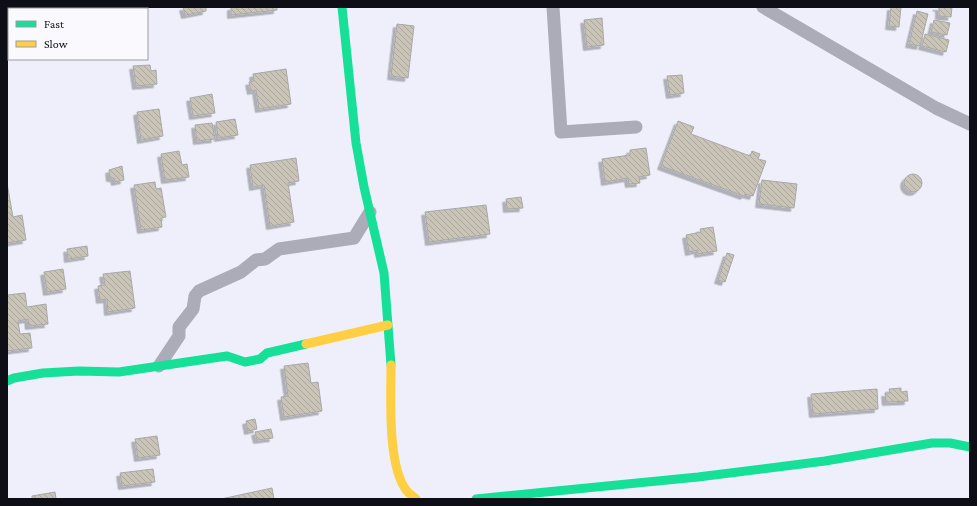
<svg xmlns="http://www.w3.org/2000/svg" width="977" height="506" font-family="'Crimson Pro',serif">
  <style>
    .building { fill: url(#building-back-hatch); stroke: #a9a8a9; filter: url(#shadow) }
    .lines { fill: none; stroke-linecap: round; stroke-linejoin: round }
    .street { stroke: #acacb9; stroke-width: 13 }
    .fast { stroke: #16e098; stroke-width: 9 }
    .slow { stroke: #ffcf43; stroke-width: 9 }
  </style>
  <defs>
    <pattern id="building-back-hatch" width="6" height="6" patternUnits="userSpaceOnUse"><rect width="6" height="6" fill="#c9c4b6"/><path d="M-1 5l2 2M0 0l6 6M5-1l2 2" fill="none" stroke="#aba79c"/></pattern>
    <filter id="shadow"><feDropShadow dx="-3.5" dy="3.5" stdDeviation="0" flood-color="#0004"/></filter>
  </defs>
  <rect width="100%" height="100%" fill="#eeeffa"/>
  <!-- building -->
  <path class="building" d="M7,7H12L13,9H9V50H7Z
    M183,7H206V11L185,15Z
    M231,7H277V10L231,15Z
    M891,7H901L899,27L889,26Z
    M936,7H952L951,17L939,16V8Z
    M917,11L928,14L920,46L909,44Z
    M602,18L604,45L587,47L584,20Z
    M934,20L950,23L947,35L931,32Z
    M397,24L414,26L408,78L391,76Z
    M925,34L949,40L946,52L922,46Z
    M150,65L151,71L156,70L157,84L136,86L133,66Z
    M286,69L291,104L259,109L256,90L251,91L249,82L254,81L253,74Z
    M682,75L684,93L670,95L667,76Z
    M212,94L215,113L193,116L190,98Z
    M159,109L163,136L141,140L137,112Z
    M235,119L238,135L218,138L216,122Z
    M678,121L694,127L691,134L750,156L752,151L760,154L758,159L766,161L753,196L745,194L744,196L661,166Z
    M212,123L215,139L197,141L195,125Z
    M646,148L650,175L639,177L640,183L629,184L628,178L605,182L602,159L630,155V150Z
    M179,151L182,165L187,164L189,177L165,180L161,154Z
    M296,158L299,181L288,183L294,222L270,226L264,185L253,187L250,165Z
    M122,166L124,180L115,182L114,178H110L109,170Z
    M904 183a9 9 0 1 1 18 0a9 9 0 1 1-18 0Z
    M762,180L797,184L794,208L759,204Z
    M155,182L156,189L161,188L166,217L161,218L162,227L141,230L134,185Z
    M7,183L13,217L22,215L26,240L7,243Z
    M521,197L523,208L507,209L506,199Z
    M486,205L490,234L429,242L425,212Z
    M713,227L717,251L698,254V250L689,252L686,235L701,232L700,229Z
    M87,246L88,256L68,259L67,249Z
    M727,253L734,255L725,282L718,280Z
    M63,269L66,289L47,292L44,272Z
    M130,271L135,308L108,312L107,299L100,300L98,286L105,285L103,274Z
    M25,293L27,307L46,304L48,324L29,326L28,319L18,321L20,334L30,333L32,348L7,351V295Z
    M308,363L311,383L318,382L322,411L284,417L281,397L288,396L284,366Z
    M901,388V392L907,391L908,401L886,402L885,393H890L889,389Z
    M877,389L878,409L813,414L811,394Z
    M255,419L257,429L248,431L246,421Z
    M271,429L273,438L257,440L255,432Z
    M157,436L160,455L138,458L135,439Z
    M153,469L155,482L122,486L120,473Z
    M272,488L274,499H221Z
    M55,492L56,499H32V496Z"/>
  <g class="lines">
    <!-- street -->
    <path class="street" d="M553,7L561,132L636,127
      M763,7L936,108L970,124
      M159,366L179,336V327L193,309L195,296L199,291L241,272L256,260L265,259L279,249L354,238L370,212"/>
    <!-- fast -->
    <path class="fast" d="M342,7L356,143L364,187L384,273L391,365
      M7,381L14,378L43,373L79,371L119,372L227,356L245,362L260,359L267,353L306,344
      M476,499L698,477L825,461L932,443H950L970,447"/>
    <!-- slow -->
    <path class="slow" d="M306,344L388,325
      M391,365C391,396 387,467 407,491C409,494 413,496 416,499"/>
  </g>
  <!-- border -->
  <rect width="977" height="506" fill="none" stroke="#0e0e16" stroke-width="16"/>
  <!-- legend -->
  <rect x="8" y="8" width="140" height="52" fill="#f9f9fe" stroke="#9b9ba1"/>
  <rect x="16" y="21" width="20" height="6" fill="#16e098" stroke="#9b9ba1"/>
  <text x="44" y="28" font-size="12" fill="#0e0e16">Fast</text>
  <rect x="16" y="41" width="20" height="6" fill="#ffcf43" stroke="#9b9ba1"/>
  <text x="44" y="48" font-size="12" fill="#0e0e16">Slow</text>
</svg>
